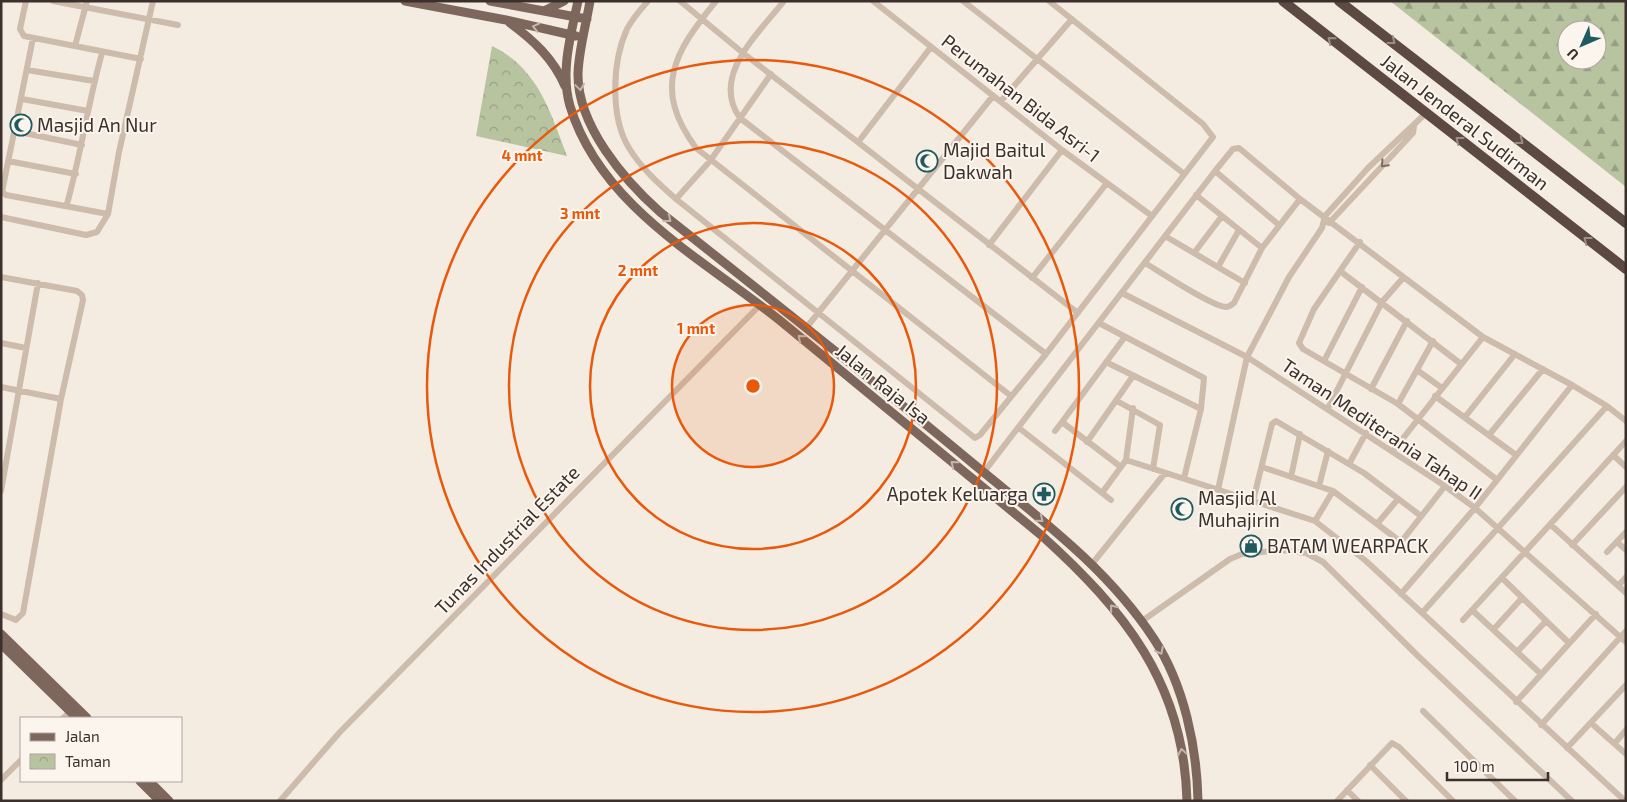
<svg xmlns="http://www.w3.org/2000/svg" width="1627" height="802" font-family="'Exo 2',sans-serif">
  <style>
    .forest { fill: url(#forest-firs); fill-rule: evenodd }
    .park { fill: url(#park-crowns) }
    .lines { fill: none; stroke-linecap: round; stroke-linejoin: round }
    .minor { stroke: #cdbbac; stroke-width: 6 }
    .major { stroke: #7d675c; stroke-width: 9 }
    .highway { stroke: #5c4a42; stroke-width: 10 }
    .oneway { stroke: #c2b5ac }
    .oneway2 { stroke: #9c8e87 }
    .oneway3 { stroke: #7d6f65 }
    .ring { fill: none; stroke: #e8590c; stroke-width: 2.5 }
    .labels { text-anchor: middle; stroke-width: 4; stroke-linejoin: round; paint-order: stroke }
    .street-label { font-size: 19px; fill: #3b302b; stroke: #fbf5ee }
    .poi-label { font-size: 19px; fill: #3b302b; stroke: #fbf5ee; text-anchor: start }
    .centre { fill: #e8590c; stroke: #fbf5ee; stroke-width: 2.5 }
    .ring-label { font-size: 15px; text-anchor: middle; font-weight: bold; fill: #e8590c; stroke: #fbf5ee; stroke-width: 4; stroke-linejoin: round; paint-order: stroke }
  </style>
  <defs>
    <pattern id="forest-firs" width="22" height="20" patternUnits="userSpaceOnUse" patternTransform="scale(1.25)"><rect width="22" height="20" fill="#b8c4a0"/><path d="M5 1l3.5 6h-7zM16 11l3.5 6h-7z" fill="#97a083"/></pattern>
    <pattern id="park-crowns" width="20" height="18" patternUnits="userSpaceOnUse" patternTransform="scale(1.25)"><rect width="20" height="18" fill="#b8c4a0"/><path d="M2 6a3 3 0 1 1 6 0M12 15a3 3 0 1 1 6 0" fill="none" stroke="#97a083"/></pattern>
  </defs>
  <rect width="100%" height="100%" fill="#f4ebe1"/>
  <!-- forest -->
  <path class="forest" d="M1390,1H1626V187ZM1567,30H1597V60H1567Z"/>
  <!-- park -->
  <path class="park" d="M492,46C538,68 550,111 567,156L476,136Z"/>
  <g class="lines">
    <!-- minor -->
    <path class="minor" d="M26,1L20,29L24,36L141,59
      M53,1L178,25
      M648,1C640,10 632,19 627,29C612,62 610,117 629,148C641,168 659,184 676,199L975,438L980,435L1046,354L1213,137L1203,124L1049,1
      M680,1L743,53L1078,313
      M716,1C674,53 652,88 696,148L1011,396
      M784,1C759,33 710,76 740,118L1046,354
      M873,1L1062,150L1152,216
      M963,1L1183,173
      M33,38L2,192L6,195L108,214
      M75,46L87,1
      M27,70L94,81
      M22,99L88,111
      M1001,101L1072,19
      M15,131L82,145
      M859,141L931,47
      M8,161L76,174
      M1215,171L1279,225
      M1196,195L1262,248
      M676,199L710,161L771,74
      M67,204C81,154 88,103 102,53
      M1,217L86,235L97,232L108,214L119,152L153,1
      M1329,223L1413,133L1414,126
      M1165,236L1245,283
      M989,245L1062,150
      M1194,253L1222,216
      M1145,263C1159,271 1214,308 1227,307C1230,306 1231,305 1234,303L1262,248L1300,199
      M1218,267L1239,230
      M1340,271L1360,242
      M1,277L77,291L82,295L83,300L61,399L23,613L16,620L1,614
      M1032,278L1107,183
      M1122,293L1247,357L1445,486L1475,508L1626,642
      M1099,323L1204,378L1201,409L1184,478
      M806,328L993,96
      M1,343L26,348
      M1324,361L1362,287
      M1106,362L1201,409
      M1461,364L1340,271L1314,309L1299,343L1303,349L1398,404L1496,479
      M1417,370L1442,388
      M1572,385L1607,406
      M1,387L61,399
      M1371,389L1407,321
      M1435,396L1516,455
      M1117,401L1160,425L1153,469
      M1398,404L1433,341
      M1328,408L1382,302L1403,278
      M1465,417L1515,354
      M1019,428L1111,500
      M1055,431L1062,422
      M1489,435L1543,369
      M1087,442L1133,376
      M1393,451L1483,337
      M1613,455L1626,467
      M1126,460L1315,521L1366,561L1625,801
      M1349,464L1366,433
      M1121,467L1062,422L1124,338
      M1262,467L1333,491L1401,542L1445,486
      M984,472L1215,171L1233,149L1239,148L1300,199L1483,337L1572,385L1475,508L1401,594
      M1291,477L1300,434
      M1319,486L1328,451
      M1218,490L1247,357L1289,277L1322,228L1325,216L1368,168L1425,114
      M1,491L38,283
      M1102,493L1126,460L1133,408
      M1253,501L1272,424L1276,421L1364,473L1421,516
      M1315,521L1333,491
      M1377,524L1398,499
      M1551,525L1626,593
      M1617,542L1626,550
      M1572,545L1626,487
      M1607,552L1626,532
      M1092,564L1165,473
      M1502,578L1568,642
      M1618,586L1626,577
      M1472,610L1541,674
      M1422,613L1607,406L1626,421
      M1463,620L1626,441
      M1142,621L1230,559L1242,554L1281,550L1306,553L1323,562L1417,655L1572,801
      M1494,629L1522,598
      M1517,652L1546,621
      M1516,702L1596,614
      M1423,711L1515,801
      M63,718L70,712
      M1591,723L1626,754
      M1541,725L1626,631
      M1615,743L1626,730
      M1567,748L1626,685
      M1370,765L1406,801
      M1,780L21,760
      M1347,790L1358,801
      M280,801L340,732L760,305
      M1337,801L1392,743L1399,747L1453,801"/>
    <!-- major -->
    <path class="major" d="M405,1L506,20L576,36
      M490,1L587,19
      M578,1C571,34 560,72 570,106C601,208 707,261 783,323C869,394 955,464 1041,535C1124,610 1184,683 1187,801
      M590,1C586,25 579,49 578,73C577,125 624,180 660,212C764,294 868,376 970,461C1036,516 1106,566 1154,639C1184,685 1197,747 1198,801
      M544,11L564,1
      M510,23C533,40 553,58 565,86
      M1,634L87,718
      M1,644L77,718
      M140,781L160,801
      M149,781L169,801"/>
    <!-- highway -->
    <path class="highway" d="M1283,1L1626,269
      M1339,1L1626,223"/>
  </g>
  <!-- one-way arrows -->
  <defs><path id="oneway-chevron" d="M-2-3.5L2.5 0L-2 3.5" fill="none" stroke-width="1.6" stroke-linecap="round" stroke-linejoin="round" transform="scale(1.25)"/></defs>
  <g class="oneway">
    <use href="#oneway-chevron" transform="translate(536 27) rotate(-167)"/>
    <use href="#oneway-chevron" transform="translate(580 87) rotate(82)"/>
    <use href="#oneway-chevron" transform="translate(668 219) rotate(38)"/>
    <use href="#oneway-chevron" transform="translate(801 338) rotate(-141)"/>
    <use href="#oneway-chevron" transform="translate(954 464) rotate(-141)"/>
    <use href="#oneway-chevron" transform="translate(1040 519) rotate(39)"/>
    <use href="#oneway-chevron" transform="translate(1113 608) rotate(-129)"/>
    <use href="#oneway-chevron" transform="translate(1160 651) rotate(62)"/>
    <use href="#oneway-chevron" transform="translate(1182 752) rotate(-100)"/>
  </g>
  <g class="oneway2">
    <use href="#oneway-chevron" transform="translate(1331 40) rotate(-141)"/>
    <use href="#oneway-chevron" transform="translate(1392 41) rotate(38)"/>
    <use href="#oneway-chevron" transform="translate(1459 140) rotate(-142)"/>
    <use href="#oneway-chevron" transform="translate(1520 141) rotate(38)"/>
    <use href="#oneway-chevron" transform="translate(1587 240) rotate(-142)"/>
  </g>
  <use class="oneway3" href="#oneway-chevron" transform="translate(1384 164) rotate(133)"/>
  <!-- distance rings -->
  <circle cx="753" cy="386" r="81" fill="#e8590c" fill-opacity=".12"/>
  <g class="ring">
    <circle cx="753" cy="386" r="81"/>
    <circle cx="753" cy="386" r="163"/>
    <circle cx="753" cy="386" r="244"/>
    <circle cx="753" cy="386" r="326"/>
  </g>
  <!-- icons -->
  <defs>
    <g id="mosque-ring" transform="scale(1.125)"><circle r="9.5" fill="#fbf5ee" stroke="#1f5a5e" stroke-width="1.5"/><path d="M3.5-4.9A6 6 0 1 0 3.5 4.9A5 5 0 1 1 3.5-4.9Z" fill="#1f5a5e"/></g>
    <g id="pharmacy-ring" transform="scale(1.125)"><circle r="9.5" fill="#fbf5ee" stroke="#1f5a5e" stroke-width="1.5"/><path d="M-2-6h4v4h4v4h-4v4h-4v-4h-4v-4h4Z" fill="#1f5a5e"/></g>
    <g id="shop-ring" transform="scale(1.125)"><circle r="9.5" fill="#fbf5ee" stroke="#1f5a5e" stroke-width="1.5"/><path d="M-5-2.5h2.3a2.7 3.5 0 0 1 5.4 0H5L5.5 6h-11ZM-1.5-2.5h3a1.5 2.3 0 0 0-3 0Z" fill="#1f5a5e"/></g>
  </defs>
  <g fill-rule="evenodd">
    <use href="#mosque-ring" x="21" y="125"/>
    <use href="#mosque-ring" x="927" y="161"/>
    <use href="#pharmacy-ring" x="1044" y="494"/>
    <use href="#mosque-ring" x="1182" y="509"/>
    <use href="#shop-ring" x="1251" y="546"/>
  </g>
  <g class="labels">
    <!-- street labels -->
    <g class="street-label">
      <text transform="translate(1021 98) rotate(38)" y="7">Perumahan Bida Asri-1</text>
      <text transform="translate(1465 122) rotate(38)" y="7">Jalan Jenderal Sudirman</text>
      <text transform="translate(883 384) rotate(39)" y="7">Jalan Raja Isa</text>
      <text transform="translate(1382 429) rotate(34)" y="7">Taman Mediterania Tahap II</text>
      <text transform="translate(507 540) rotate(-46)" y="7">Tunas Industrial Estate</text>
    </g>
    <!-- poi labels -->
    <g class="poi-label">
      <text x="37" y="132">Masjid An Nur</text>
      <text x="943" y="157">Majid Baitul<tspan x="943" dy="22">Dakwah</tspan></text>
      <text x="1028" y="501" text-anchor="end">Apotek Keluarga</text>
      <text x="1198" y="505">Masjid Al<tspan x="1198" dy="22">Muhajirin</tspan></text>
      <text x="1267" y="553">BATAM WEARPACK</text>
    </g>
  </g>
  <circle cx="753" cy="386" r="8" class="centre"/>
  <g class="ring-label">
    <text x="522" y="161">4 mnt</text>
    <text x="580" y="219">3 mnt</text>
    <text x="638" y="276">2 mnt</text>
    <text x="696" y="334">1 mnt</text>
  </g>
  <!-- border -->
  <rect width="1627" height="802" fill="none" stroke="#3b302b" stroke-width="5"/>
  <!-- legend -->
  <rect x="20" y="717" width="162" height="65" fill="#fbf5ee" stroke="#aea6a0"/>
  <rect x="30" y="733" width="25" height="8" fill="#7d675c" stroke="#aea6a0"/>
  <text x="65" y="742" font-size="15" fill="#3b302b">Jalan</text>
  <rect x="30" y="754" width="25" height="15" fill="url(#park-crowns)" stroke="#aea6a0"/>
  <text x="65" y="767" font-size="15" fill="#3b302b">Taman</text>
  <!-- north arrow -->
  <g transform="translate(1582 45) rotate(225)"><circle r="24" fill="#fbf5ee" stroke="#aea6a0"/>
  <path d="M0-4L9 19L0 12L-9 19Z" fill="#1f5a5e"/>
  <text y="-8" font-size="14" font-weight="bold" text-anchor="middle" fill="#3b302b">U</text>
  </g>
  <!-- scale -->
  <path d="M1447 772v8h101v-8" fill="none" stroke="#3b302b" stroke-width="2.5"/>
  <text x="1454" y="772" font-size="15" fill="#3b302b" stroke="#fbf5ee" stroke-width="4" paint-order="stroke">100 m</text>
</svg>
